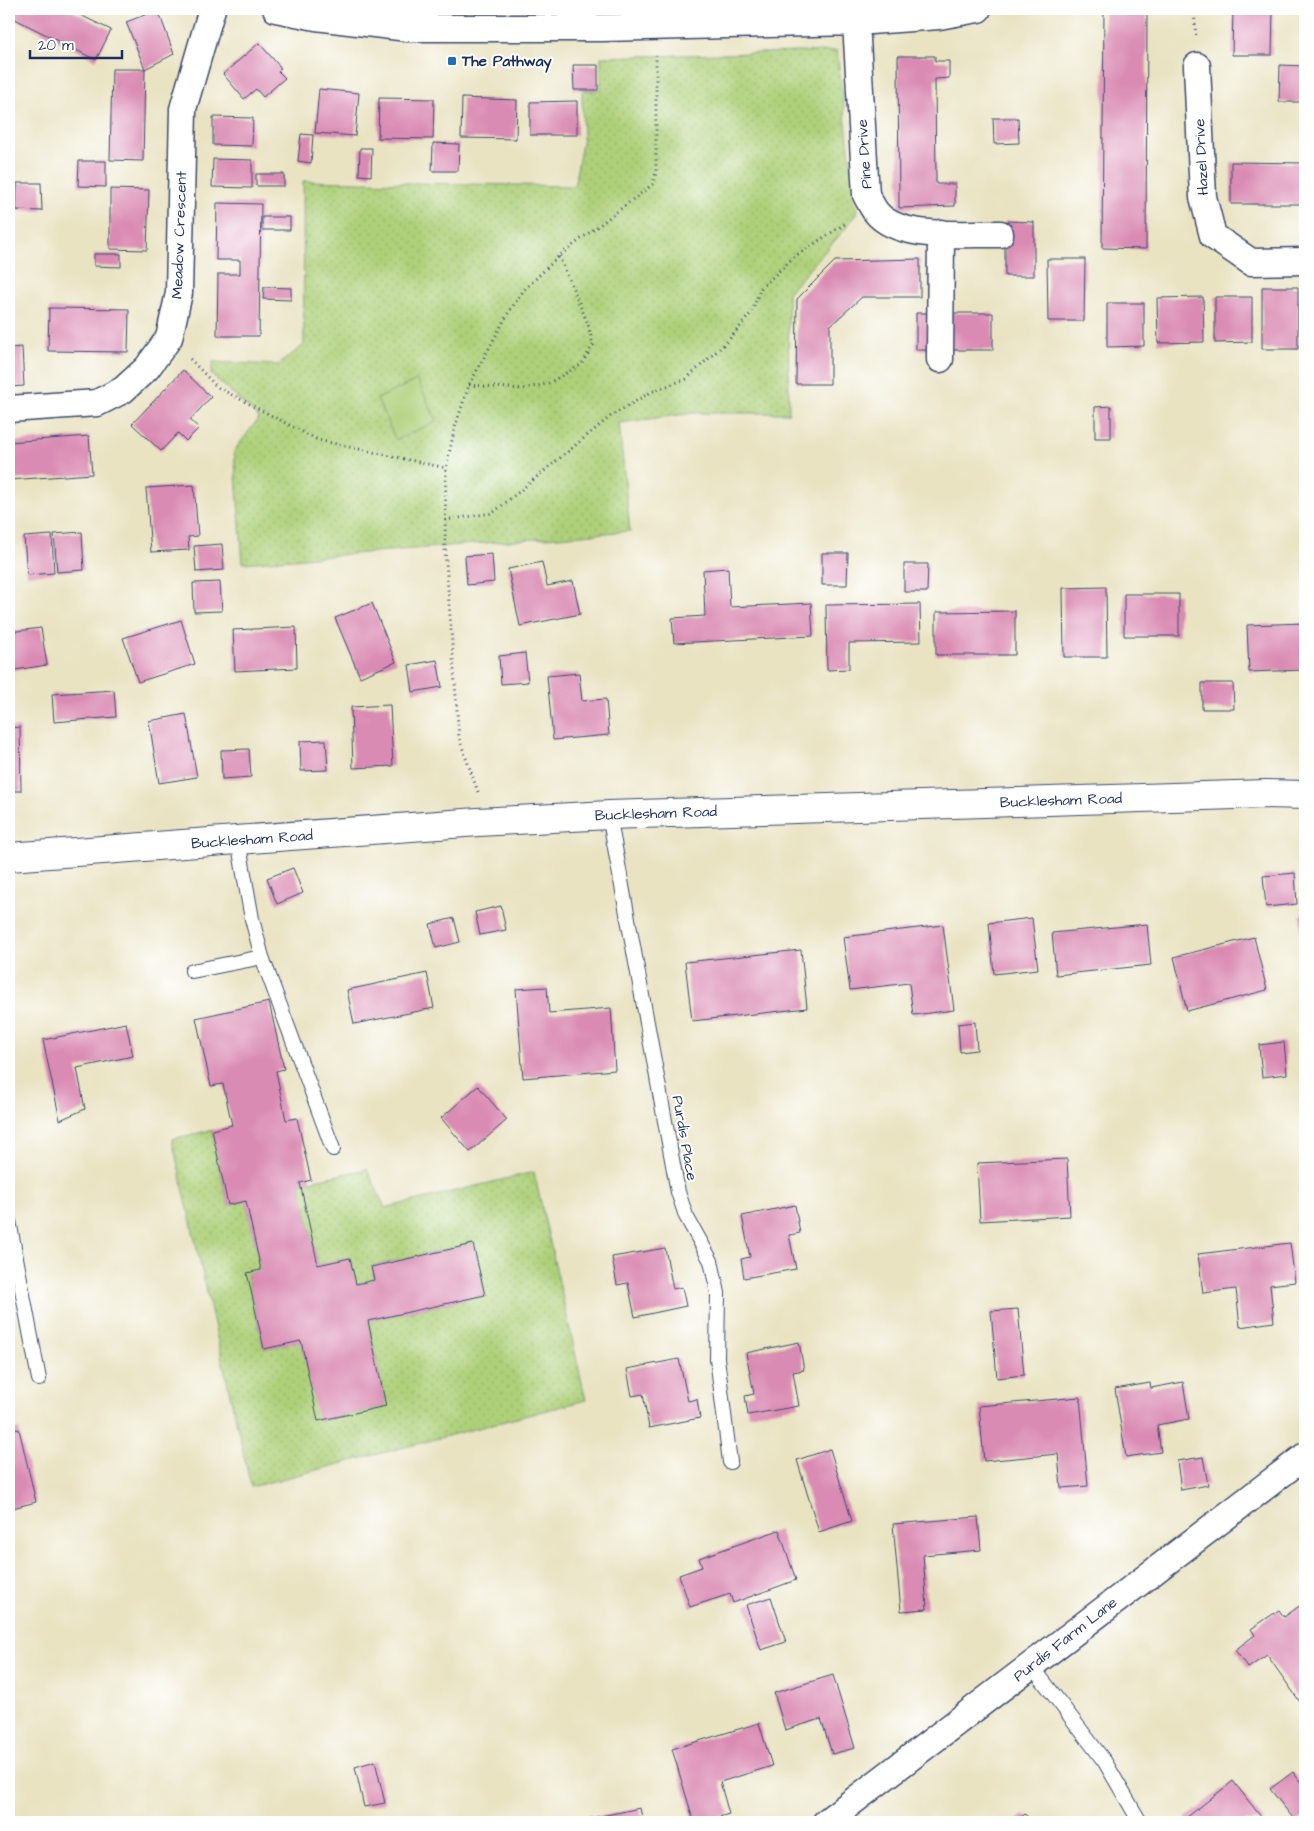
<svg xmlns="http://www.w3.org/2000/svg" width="1314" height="1831" font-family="'Architects Daughter',sans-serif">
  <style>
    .park { fill: url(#park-dots); stroke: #64806c }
    .pitch { fill: #aed079; stroke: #64806c }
    .building { fill: #da8bb3 }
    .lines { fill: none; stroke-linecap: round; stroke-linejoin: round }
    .service-casing { stroke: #3a4a6d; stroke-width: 16 }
    .minor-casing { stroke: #3a4a6d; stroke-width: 29 }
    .tertiary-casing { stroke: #3a4a6d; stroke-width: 30 }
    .path { stroke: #3a4a6d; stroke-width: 3; stroke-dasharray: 1 4; stroke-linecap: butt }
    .service { stroke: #fff; stroke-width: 14 }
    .minor { stroke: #fff; stroke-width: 26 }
    .tertiary { stroke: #fff; stroke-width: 28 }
    .poi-dot { fill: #1f6fb2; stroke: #fff; stroke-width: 2 }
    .labels { text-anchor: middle; stroke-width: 4; stroke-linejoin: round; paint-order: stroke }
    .poi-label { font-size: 15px; font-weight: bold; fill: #1b2f5e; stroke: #fff; text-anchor: start }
    .street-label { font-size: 15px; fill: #1b2f5e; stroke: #fff }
  </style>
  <defs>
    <pattern id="park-dots" width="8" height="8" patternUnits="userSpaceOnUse" patternTransform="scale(1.25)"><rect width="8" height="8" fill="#aed079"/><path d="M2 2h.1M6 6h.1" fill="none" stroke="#95b36b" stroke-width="1.8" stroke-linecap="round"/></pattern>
  </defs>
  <rect width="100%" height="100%" fill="#fff"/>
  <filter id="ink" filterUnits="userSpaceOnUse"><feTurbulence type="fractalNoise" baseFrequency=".02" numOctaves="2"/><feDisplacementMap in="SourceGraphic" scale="10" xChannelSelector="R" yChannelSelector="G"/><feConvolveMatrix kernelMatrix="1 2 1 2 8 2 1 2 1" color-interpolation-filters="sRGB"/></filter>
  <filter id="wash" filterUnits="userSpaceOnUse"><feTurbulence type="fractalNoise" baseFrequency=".0096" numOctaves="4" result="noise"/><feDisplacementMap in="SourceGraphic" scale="20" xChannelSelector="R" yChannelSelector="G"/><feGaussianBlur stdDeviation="1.12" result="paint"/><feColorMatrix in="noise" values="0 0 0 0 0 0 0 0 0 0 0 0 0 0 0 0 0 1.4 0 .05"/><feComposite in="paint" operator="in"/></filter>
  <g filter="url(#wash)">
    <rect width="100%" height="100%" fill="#e9e3c2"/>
    <!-- park -->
    <path class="park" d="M837,51L857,212L846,228L788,293L789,413H694L619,423L630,531L243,563L234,451L259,418L211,374L213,362L278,365L304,345L303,181L574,186L583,138L582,91L601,90V57Z
      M212,1130L228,1205L246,1201L261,1270L247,1274L264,1349L301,1341L319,1421L386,1406L368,1321L484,1295L473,1244L372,1266L374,1280L356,1284L350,1258L318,1265L300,1183L367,1169L385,1208L534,1172L586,1400L251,1487L172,1139Z"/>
    <!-- pitch -->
    <path class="pitch" d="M417,380L437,421L396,440L377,399Z"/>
    <g id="blocks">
      <!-- building -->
      <path class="building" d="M9,9H68L111,30L96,60L9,16Z
        M1104,9H1147L1146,249L1102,248Z
        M1233,9H1273L1272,55H1232Z
        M158,10L174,54L145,69L126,22Z
        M259,43L281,68L278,71L285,78L263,97L256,89L244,99L223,74Z
        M898,56H935V61H949V78L935,79L936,184H955V206L899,208Z
        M573,65H598V90H574Z
        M1280,65L1305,66V102H1279Z
        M112,69H145L143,161L110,160Z
        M319,89L359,93L355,136L315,133Z
        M379,98L434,99L433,139L378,138Z
        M462,98L517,100L516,139L461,138Z
        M577,101V135H530V102Z
        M213,117L253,118L252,146L213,145Z
        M993,118H1018L1019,143L994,144Z
        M301,134L313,135L311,163L298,161Z
        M433,143L459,144L458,171H432Z
        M360,148H372L371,176L359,175Z
        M213,159L252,160V188L212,187Z
        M79,161H106V187L78,186Z
        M1231,162L1305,163V204H1231Z
        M256,174H284V186H256Z
        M17,183H41L42,211L16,210Z
        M110,189L149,190L147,250L110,249Z
        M217,203L261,204L259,336H217L218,274H240V260H216Z
        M262,217H290V230H262Z
        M1005,221L1034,222V276H1005Z
        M94,254H121V267L94,266Z
        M920,259V297H862L830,326V384H796L797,299L835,261Z
        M1047,259H1085L1084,321H1048Z
        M264,287L291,288V300L263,299Z
        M1262,287H1298V349H1262Z
        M1203,297L1204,342L1158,343L1157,298Z
        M1215,297H1252V342L1215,343Z
        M1107,303H1144V346L1107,347Z
        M49,308L129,309L128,352L48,351Z
        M916,313H993V350H916Z
        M22,347L24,386L9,387V348Z
        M183,370L211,397L190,420L199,428L186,441L178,433L161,451L132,424Z
        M1111,406V438H1095V407Z
        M89,436L92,474L9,480V442Z
        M194,485L198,536L188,537L189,550L151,552L146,488Z
        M82,532L84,570L57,572L54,534Z
        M52,535L54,573L27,575L24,537Z
        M222,544L224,570L196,572L194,546Z
        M822,553H848L847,585H822Z
        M492,554L494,582L467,585L465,556Z
        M542,562L547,586L573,581L580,614L520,626L508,569Z
        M904,564H928L927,592H904Z
        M728,568L730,607L811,603L813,636L674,643L672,618L705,616L703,570Z
        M220,582L222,611L194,612L193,583Z
        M1106,587L1107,657H1064L1063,588Z
        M1124,594H1179V636H1124Z
        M372,603L396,662L360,677L335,618Z
        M920,604L921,642L849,643V669L827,670L826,605Z
        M1015,611V655H936V612Z
        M181,620L195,664L138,682L123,638Z
        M1305,623V670L1249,672L1247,625Z
        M296,627L297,668L235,671L233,630Z
        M41,628L47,665L9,671V632Z
        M525,653L528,682L501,684L499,656Z
        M437,660L442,687L413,692L409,665Z
        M579,673L582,701L606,699L609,735L553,740L547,676Z
        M1202,683H1233L1234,709H1202Z
        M114,690L116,717L54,722L52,694Z
        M390,705L393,766L353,768L351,707Z
        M186,714L197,777L159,783L149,721Z
        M20,727L21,791H9V728Z
        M326,740L328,770L301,771L300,741Z
        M249,749L251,777L222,779L221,750Z
        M293,868L303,893L277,904L267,878Z
        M1295,873L1297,904L1266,907L1263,876Z
        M501,906L506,930L480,935L475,912Z
        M1300,915H1305V962L1302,963Z
        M454,918L460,942L436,948L430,924Z
        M1032,918L1038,969L994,974L989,923Z
        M1147,924L1151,965L1056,975L1052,933Z
        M943,925L954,1010L913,1015L909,983L850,990L843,937Z
        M1254,937L1267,990L1187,1011L1174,957Z
        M801,950L807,1008L692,1021L685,962Z
        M427,973L434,1008L354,1024L347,990Z
        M547,987L549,1013L611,1008L615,1070L523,1078L516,989Z
        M269,1002L284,1069L276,1071L286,1120L297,1118L311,1180L300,1183L318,1265L350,1258L356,1284L374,1280L371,1267L473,1244L485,1295L368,1321L386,1406L318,1421L301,1341L264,1349L247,1273L261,1270L246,1201L228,1205L212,1130L232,1125L223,1084L211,1086L196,1018Z
        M975,1022L977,1050L960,1052L958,1024Z
        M126,1023L133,1056L77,1068L85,1109L60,1120L43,1040Z
        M1284,1042L1287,1074L1262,1077L1259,1045Z
        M478,1086L507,1120L470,1152L441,1118Z
        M1067,1159L1070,1216L980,1221L977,1163Z
        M795,1205L800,1233L789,1235L796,1269L744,1278L741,1259L750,1257L742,1216Z
        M1290,1243L1295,1282L1270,1285L1274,1322L1240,1327L1236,1289L1203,1293L1198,1254Z
        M665,1248L673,1289L682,1287L686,1306L635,1317L628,1283L617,1285L612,1257Z
        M1018,1309L1024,1375L997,1378L991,1311Z
        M799,1342L804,1370L793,1372L799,1406L748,1415L745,1396L754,1394L746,1353Z
        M679,1359L688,1401L697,1399L700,1418L649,1428L643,1394L632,1396L627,1369Z
        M1183,1382L1189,1419L1157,1425L1161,1452L1126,1457L1115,1389L1150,1383L1151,1388Z
        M1080,1397L1088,1486L1061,1488L1058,1454L984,1461L979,1406Z
        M19,1429L36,1502L9,1509V1431Z
        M830,1449L852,1521L819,1532L797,1460Z
        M1203,1457L1208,1485L1181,1490L1177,1461Z
        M978,1517L981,1550L923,1555L927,1609L901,1611L893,1524Z
        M779,1530L796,1580L733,1603L730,1594L690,1607L679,1575L702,1567L699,1558Z
        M771,1597L786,1642L761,1650L746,1605Z
        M1305,1602V1709L1267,1655L1248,1668L1235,1650L1255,1635L1251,1629L1279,1610L1284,1617Z
        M833,1675L855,1748L832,1754L821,1719L785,1730L774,1693Z
        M759,1723L772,1766L720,1782L729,1814L702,1822H694L672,1749Z
        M375,1761L385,1803L364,1807L355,1767Z
        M1293,1772L1305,1788V1816L1296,1822L1270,1789Z
        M1233,1781L1265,1822H1189L1186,1818Z
        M640,1808L643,1822H577V1821Z
        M1025,1814L1032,1822H1014Z"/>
    </g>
  </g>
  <g filter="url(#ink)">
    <use href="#blocks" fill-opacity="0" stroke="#3a4a6d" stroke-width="1"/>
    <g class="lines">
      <!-- service casing -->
      <g class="service-casing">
        <path id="service" d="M609,815L678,1192L686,1216L711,1261L718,1293L717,1358L730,1462
          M238,840L252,919L262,957L333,1149
          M192,971L262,957
          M9,1221L39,1379
          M1031,1665L1105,1762L1140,1822"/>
      </g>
      <!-- minor casing -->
      <g class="minor-casing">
        <path id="minor" d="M276,9L316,17L408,28H602L856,22L939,16L978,9
          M856,22L866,195C869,200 872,207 876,212C899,241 966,233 1000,234
          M1197,66L1203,197L1213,236L1251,262L1305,261
          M940,359L941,233
          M9,409L97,403L123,390L147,368L169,338L179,293L183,109L212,9
          M826,1822L1305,1456"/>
      </g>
      <!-- tertiary casing -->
      <g class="tertiary-casing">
        <path id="tertiary" d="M9,857L478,822L609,815L1266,794L1305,795"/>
      </g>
      <!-- path -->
      <path class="path" d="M1194,9L1196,38
        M190,359L217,387L318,440L446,468
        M469,385L522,389L547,384L582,364L593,345L588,324L559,256
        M445,520L493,513L611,416L651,392L686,379L728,341L752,312L760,289L795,256L848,222
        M478,792L459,738L445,548L446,468L455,427L469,385L507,315L523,291L559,256L653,184L656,172V55"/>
      <!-- service -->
      <use href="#service" class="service"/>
      <!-- minor -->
      <use href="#minor" class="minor"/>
      <!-- tertiary -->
      <use href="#tertiary" class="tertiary"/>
    </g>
  </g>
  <!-- markers -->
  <rect class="poi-dot" x="447" y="56" width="10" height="10" rx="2.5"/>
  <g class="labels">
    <!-- poi labels -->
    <g class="poi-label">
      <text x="462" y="66">The Pathway</text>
    </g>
    <!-- street labels -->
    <g class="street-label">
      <text transform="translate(864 154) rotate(-94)" y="5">Pine Drive</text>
      <text transform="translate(1201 157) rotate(-93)" y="5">Hazel Drive</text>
      <text transform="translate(179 235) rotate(-88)" y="5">Meadow Crescent</text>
      <text transform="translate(1061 800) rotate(-2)" y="5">Bucklesham Road</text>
      <text transform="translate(656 813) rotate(-2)" y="5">Bucklesham Road</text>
      <text transform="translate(252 839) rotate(-4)" y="5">Bucklesham Road</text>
      <text transform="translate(685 1138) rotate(80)" y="5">Purdis Place</text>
      <text transform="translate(1065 1639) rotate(-38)" y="5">Purdis Farm Lane</text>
    </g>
  </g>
  <!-- margin -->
  <rect width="1314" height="1831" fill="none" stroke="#fff" stroke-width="30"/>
  <!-- scale -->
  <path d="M30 50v8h92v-8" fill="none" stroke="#1b2f5e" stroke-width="2.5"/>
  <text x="38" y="50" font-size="15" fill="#1b2f5e" stroke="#ffffff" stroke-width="4" paint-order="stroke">20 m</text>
</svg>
